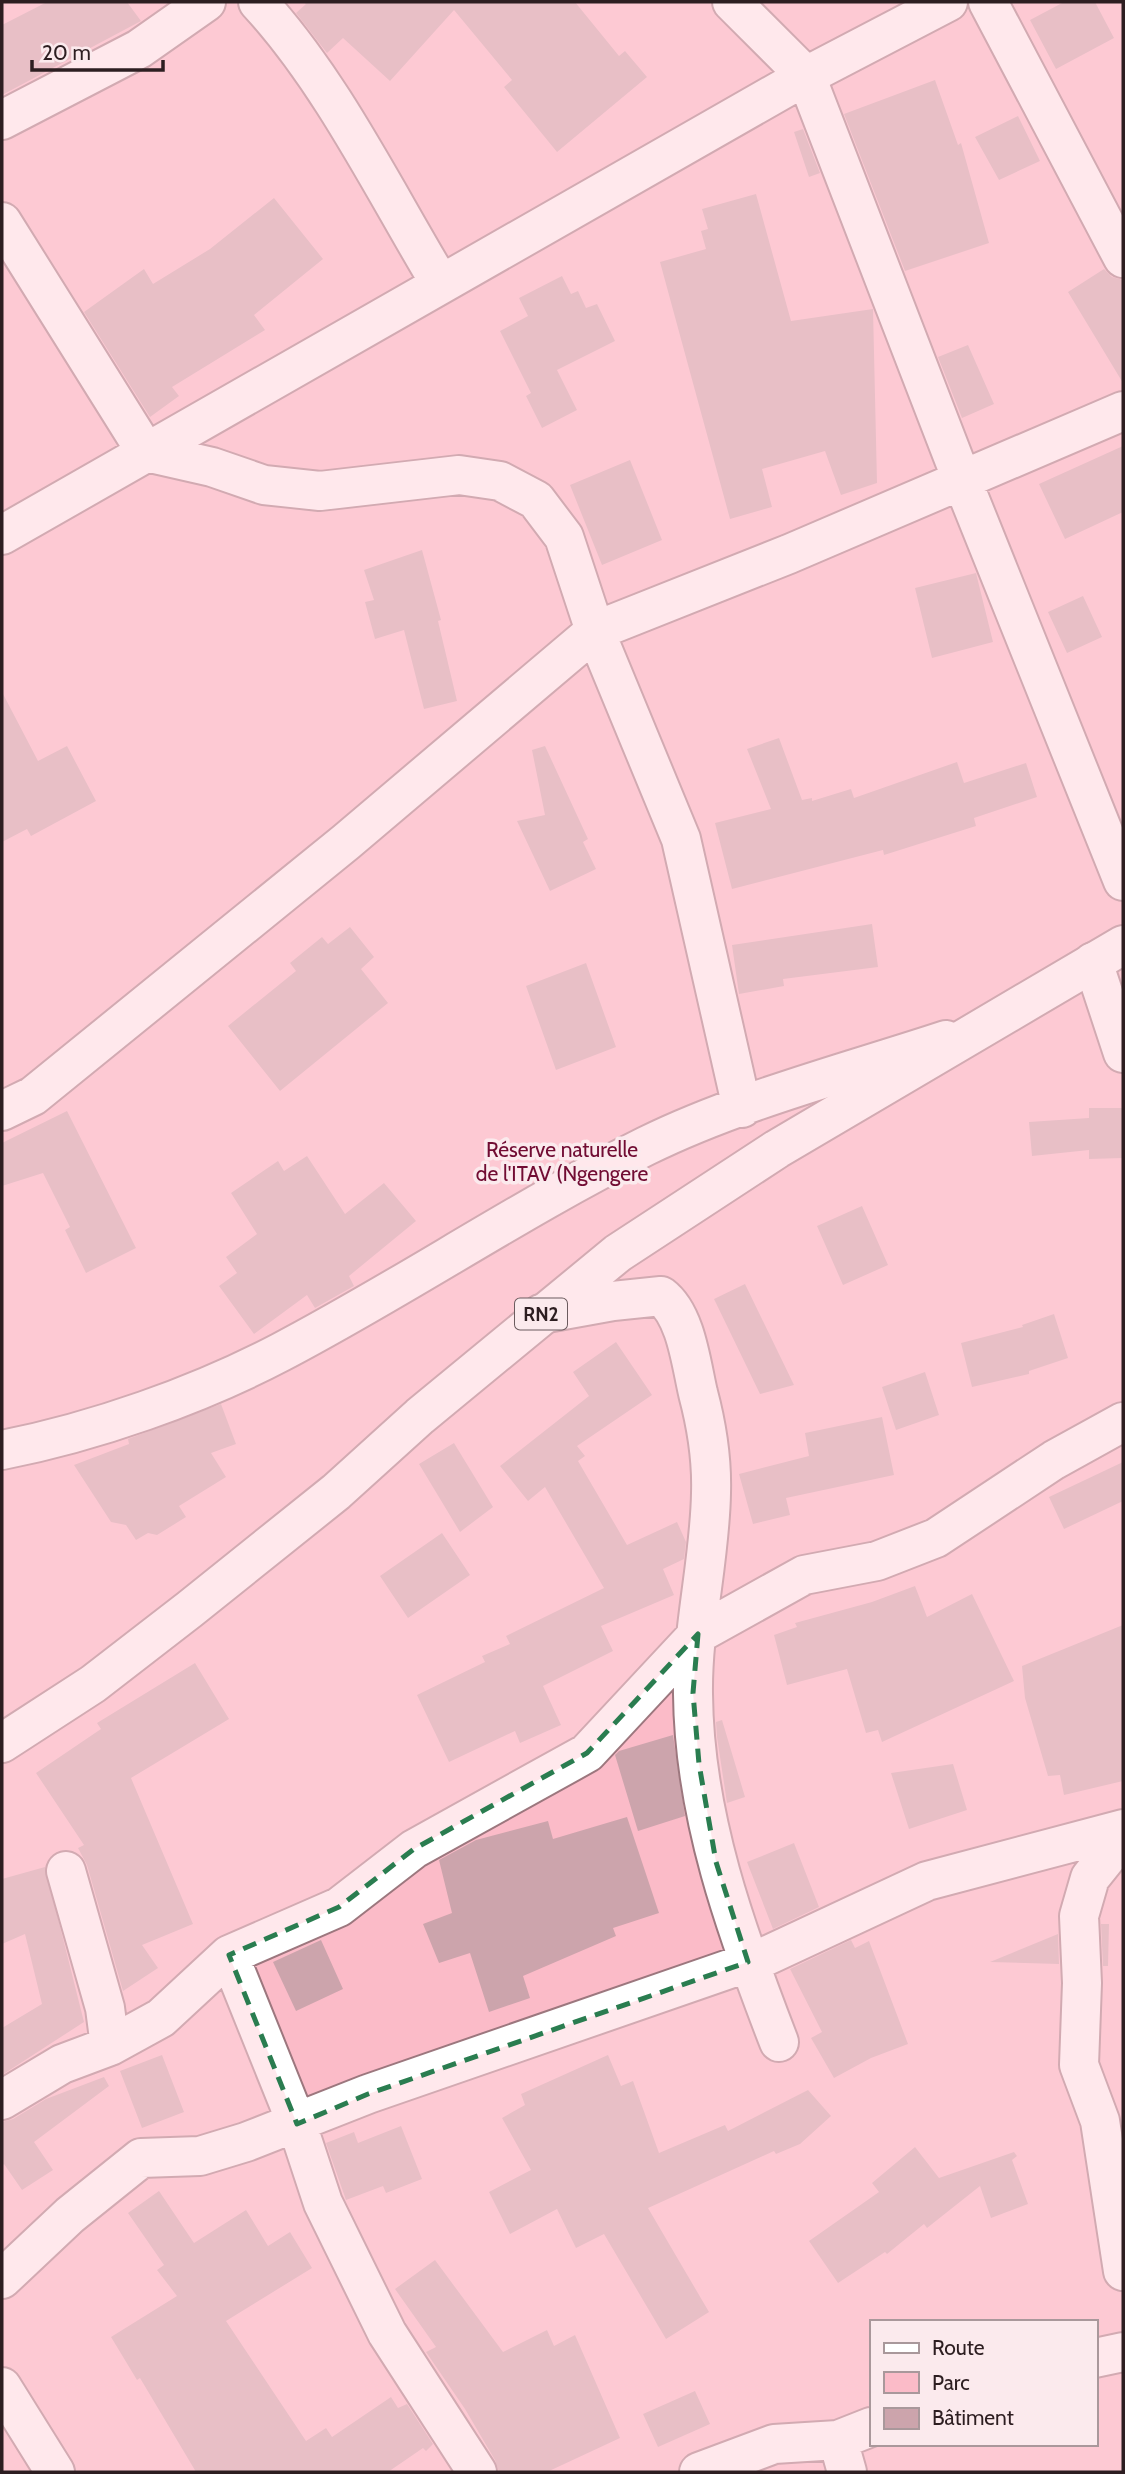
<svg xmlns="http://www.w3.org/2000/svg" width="1125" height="2474" font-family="Cabin,sans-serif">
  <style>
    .green { fill: #fbbbc8; fill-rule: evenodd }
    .building { fill: #cca4ac }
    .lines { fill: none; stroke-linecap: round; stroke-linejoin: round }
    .minor-casing { stroke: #9c777e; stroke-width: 42 }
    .highway-casing { stroke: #9c777e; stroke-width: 42 }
    .minor { stroke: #fff; stroke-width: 38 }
    .highway { stroke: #fff; stroke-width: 38 }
    .marked { fill: none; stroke: #2a7d50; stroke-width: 5; stroke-dasharray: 14 9; stroke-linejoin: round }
    .labels { text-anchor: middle; stroke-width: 7; stroke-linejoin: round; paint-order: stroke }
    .shield { fill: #fbeaed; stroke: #6b5b5e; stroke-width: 2 }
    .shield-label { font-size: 19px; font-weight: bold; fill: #2d1e21 }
    .park-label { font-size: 21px; fill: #710c33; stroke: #fbeaed }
  </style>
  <rect width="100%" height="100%" fill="#ffd5dd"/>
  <!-- green -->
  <path class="green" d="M2,2H1123V2472H2ZM871,2322H1095V2444H871Z"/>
  <!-- building -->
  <path class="building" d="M47,2H127L141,21L2,95V25Z
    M303,2H575L619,56L625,51L647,77L557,152L504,87L512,80L454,10L390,81L343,38L327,53L296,13L306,4Z
    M1064,2H1095L1114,38L1056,69L1030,20Z
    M935,80L958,145L961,143L989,243L905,271L844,114Z
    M1018,116L1040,161L999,180L975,137Z
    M803,129L820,173L809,177L794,132Z
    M756,194L791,321L873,309L877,483L841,495L825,451L762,469L772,507L730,519L660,262L706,249L701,231L708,229L702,209Z
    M274,198L323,259L254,315L265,330L172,387L179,396L150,417L84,312L144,269L153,284L210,249Z
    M1104,269L1112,277L1123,280V383L1068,292Z
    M562,276L571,294L578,291L586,308L597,304L615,341L557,370L577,410L542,428L526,396L531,393L500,331L528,316L519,298Z
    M968,345L994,404L962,418L938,357Z
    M1123,446V512L1065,539L1039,484Z
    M630,460L662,540L602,565L570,485Z
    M422,550L441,620L438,621L457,701L424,709L404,630L375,639L365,602L374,600L364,570Z
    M976,573L993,642L932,658L915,588Z
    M1083,596L1102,637L1067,653L1048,612Z
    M2,692L38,761L67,746L96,801L31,836L27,829L2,842Z
    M779,738L802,800L812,798V801L851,789L854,798L957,762L964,783L1026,763L1037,797L974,818L976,826L884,855L883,850L732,889L715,823L771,809L747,749Z
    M545,746L588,839L583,842L596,869L550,891L517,821L545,815L532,750Z
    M872,924L878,967L783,979L784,986L739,994L732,945Z
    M350,927L374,957L361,969L388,1003L280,1091L228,1026L296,971L290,963L322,937L328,944Z
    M586,963L616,1047L556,1070L526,986Z
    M1089,1108H1123V1158L1089,1159V1150L1032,1156L1029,1122L1089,1118Z
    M67,1111L136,1248L86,1273L65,1230L70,1227L43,1173L2,1186V1143Z
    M307,1156L345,1214L384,1183L416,1221L349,1276L354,1286L315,1308L307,1295L254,1334L219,1286L237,1273L226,1257L257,1234L231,1193L278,1161L284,1171Z
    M862,1206L888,1265L843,1285L817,1226Z
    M745,1284L794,1385L760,1394L714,1299Z
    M1054,1314L1068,1358L1029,1371V1374L972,1387L961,1343L1023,1327L1022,1325Z
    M616,1342L652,1395L577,1446L585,1456L578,1461L627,1545L677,1522L686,1542L684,1559L663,1569L674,1595L601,1626L613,1651L543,1686L561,1725L520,1743L515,1731L449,1762L417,1695L485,1662L482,1656L510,1644L506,1636L604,1588L545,1487L528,1501L500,1466L589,1396L573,1372Z
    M925,1372L939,1415L896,1430L882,1387Z
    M221,1404L236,1444L211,1453L226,1477L179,1506L186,1517L157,1535L148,1533L136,1540L126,1525L111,1522L74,1465L129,1444L128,1439Z
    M882,1417L894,1475L786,1498L790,1515L753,1524L739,1474L809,1456L805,1433Z
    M454,1443L493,1507L460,1532L419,1464Z
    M1123,1462V1501L1064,1529L1049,1497Z
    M442,1533L470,1575L408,1618L380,1576Z
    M915,1586L927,1617L972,1594L1014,1681L882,1742L878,1730L866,1733L847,1669L787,1685L774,1635L797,1627L795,1623L872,1602Z
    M1123,1625V1781L1064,1795L1060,1775L1048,1776L1025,1698L1022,1666Z
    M195,1663L229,1719L131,1778L193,1924L142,1945L158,1968L123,1991L87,1865L78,1848L84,1845L36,1773L101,1729L97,1723Z
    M722,1720L745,1797L727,1803L717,1737L716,1722Z
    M673,1735L685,1816L638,1831L615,1755L619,1751Z
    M953,1764L967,1810L909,1829L891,1773Z
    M627,1817L659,1913L613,1928L616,1936L523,1976L530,1998L489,2012L470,1953L439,1963L423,1924L452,1913L439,1860L476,1840L548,1821L553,1839Z
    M794,1843L819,1907L773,1929L747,1862Z
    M45,1867L84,2022L2,2075V2028L42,2004L25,1934L2,1944V1879Z
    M1101,1924H1109L1108,1966H1103Z
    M1058,1934L1059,1964L990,1962Z
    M321,1940L343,1989L296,2011L273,1962Z
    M851,1940L855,1948L869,1941L908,2044L871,2058L834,2078L811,2038L822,2032L790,1969Z
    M162,2055L184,2112L142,2128L120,2071Z
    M608,2055L621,2086L633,2081L659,2153L725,2125L728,2131L808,2090L831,2116L800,2144L776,2154L774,2151L648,2208L709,2312L666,2339L604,2234L576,2248L557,2209L510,2234L489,2192L531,2170L502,2118L525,2105L521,2094Z
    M104,2077L109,2086L34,2142L53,2170L22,2190L4,2164L2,2166V2122L13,2119L46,2099Z
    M401,2126L422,2179L386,2193L383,2186L346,2200L326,2143L354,2132L358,2143Z
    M915,2147L939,2178L1014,2152L1017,2156L1012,2160L1028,2204L991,2218L980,2186L927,2228L924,2224L887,2254L885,2252L838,2283L809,2241L879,2192L872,2183Z
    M159,2191L194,2243L246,2210L268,2246L290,2232L312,2268L226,2321L306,2441L326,2428L332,2437L391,2397L398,2408L407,2404L433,2444L426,2451L423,2448L388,2472H196L140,2378L137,2380L111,2337L177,2296L157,2270L164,2265L128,2213Z
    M435,2260L503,2352L547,2330L554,2346L575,2335L620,2438L547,2472H499L495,2460L465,2409L426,2352L436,2347L395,2289Z
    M695,2391L710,2424L658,2447L643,2414Z"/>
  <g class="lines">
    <!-- minor casing -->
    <g class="minor-casing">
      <path id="minor" d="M258,2C331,81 384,190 440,283
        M732,2L806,76L962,480L1123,881
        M988,2L1123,258
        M2,120L139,49L206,2
        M2,222L146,452L212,467L264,485L320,491L459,475L500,481L536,500L564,537L595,631L681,839L742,1108
        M2,535L806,76L948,2
        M1093,962L1123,1053
        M2,1111L33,1096L346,842L595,631L789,554L1123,411
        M541,1314L613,1301L661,1296C686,1315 691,1363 698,1393C706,1423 712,1461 711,1493C710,1560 692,1627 693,1694C694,1815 736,1931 779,2042
        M2,1450C94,1432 197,1396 281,1352C405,1287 521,1208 646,1146C737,1101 849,1072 946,1040
        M1123,1837L1090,1878L1079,1916L1082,1983L1079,2065L1100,2121L1123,2271
        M66,1871L105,2008L110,2046
        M229,1955L297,2124L323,2203L387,2333L477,2472
        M2,2100L62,2064L110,2046L161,2018L229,1955L339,1907L414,1849L587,1753L698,1634L804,1575L877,1561L936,1538L1054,1460L1123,1422
        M2,2279L70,2215L141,2158L200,2156L246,2142L368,2094L764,1957L927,1881L1123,1829
        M1095,2358L1123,2352
        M2,2387L55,2472
        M838,2440L847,2472
        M699,2472L774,2444L838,2440L871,2427"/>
    </g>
    <!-- highway casing -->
    <g class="highway-casing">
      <path id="highway" d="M2,1743L93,1684L190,1609L336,1492L420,1416L618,1253L777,1149L1123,945"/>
    </g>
    <!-- minor -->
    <use href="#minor" class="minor"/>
    <!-- highway -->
    <use href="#highway" class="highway"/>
  </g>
  <!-- marked area -->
  <path d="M0 0H1125V2474H0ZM698,1634L693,1693L699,1764L716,1862L748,1962L368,2094L297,2124L229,1955L339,1907L414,1849L587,1753Z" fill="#ffd5dd" fill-opacity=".55" fill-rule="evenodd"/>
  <path class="marked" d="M698,1634L693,1693L699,1764L716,1862L748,1962L368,2094L297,2124L229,1955L339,1907L414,1849L587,1753Z"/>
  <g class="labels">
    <!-- shield labels -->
    <rect class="shield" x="515" y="1298.5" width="52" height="31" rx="5"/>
    <g class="shield-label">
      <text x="541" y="1321">RN2</text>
    </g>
    <!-- park labels -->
    <g class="park-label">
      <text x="562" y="1157">Réserve naturelle<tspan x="562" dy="24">de l'ITAV (Ngengere</tspan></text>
    </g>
  </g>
  <!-- border -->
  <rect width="1125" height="2474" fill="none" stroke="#2d1e21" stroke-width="7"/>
  <!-- legend -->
  <rect x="870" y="2320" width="228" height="126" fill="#fbeaed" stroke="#a9989b" stroke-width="2"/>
  <rect x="884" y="2343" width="35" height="10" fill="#ffffff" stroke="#a9989b" stroke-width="2"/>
  <text x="932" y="2355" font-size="21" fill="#2d1e21">Route</text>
  <rect x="884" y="2372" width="35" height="21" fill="#fbbbc8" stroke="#a9989b" stroke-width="2"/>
  <text x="932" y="2390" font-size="21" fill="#2d1e21">Parc</text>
  <rect x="884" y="2408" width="35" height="21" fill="#cca4ac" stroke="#a9989b" stroke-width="2"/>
  <text x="932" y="2425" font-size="21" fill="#2d1e21">Bâtiment</text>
  <!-- scale -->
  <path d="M32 60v10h131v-10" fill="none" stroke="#2d1e21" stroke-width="3.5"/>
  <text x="42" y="60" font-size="21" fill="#2d1e21" stroke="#fbeaed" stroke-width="5" paint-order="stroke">20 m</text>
</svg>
